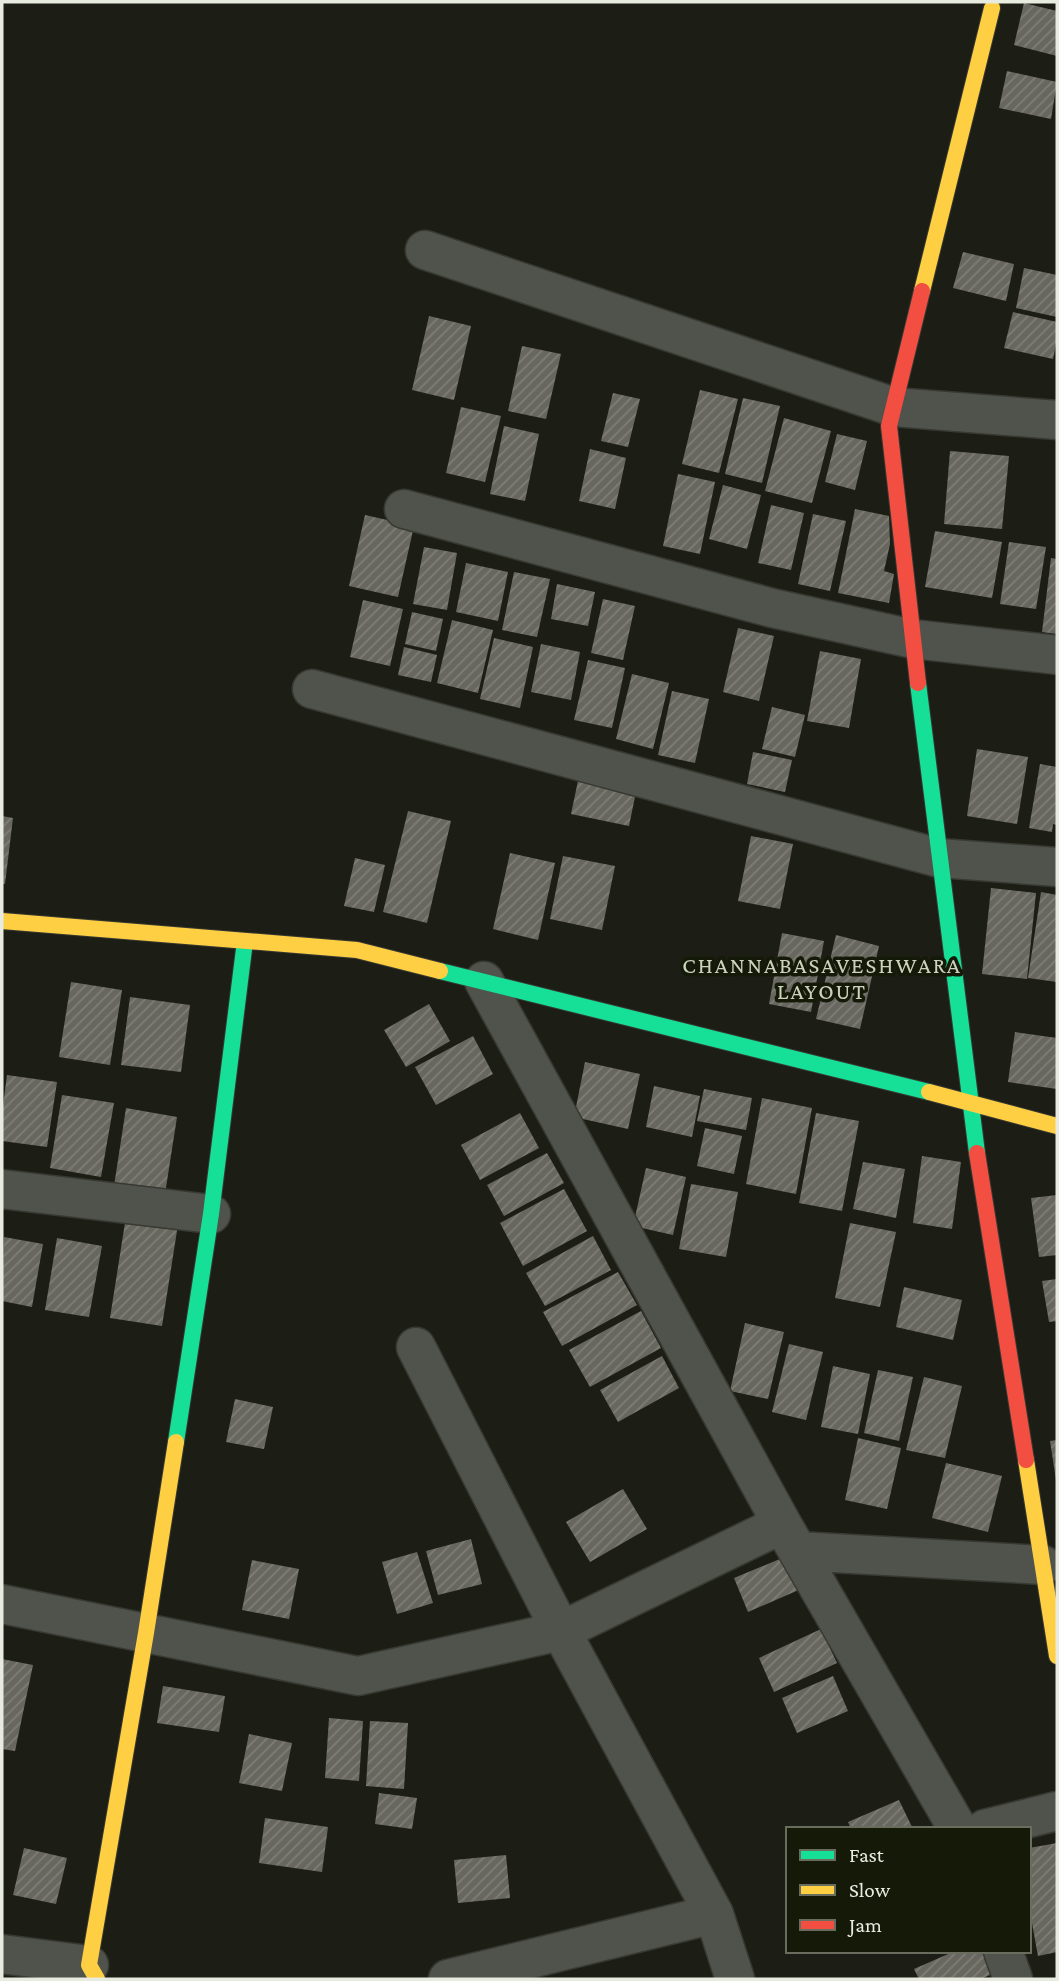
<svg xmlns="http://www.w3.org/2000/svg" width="1059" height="1981" font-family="'Crimson Pro',serif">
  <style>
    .building { fill: url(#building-hatch) }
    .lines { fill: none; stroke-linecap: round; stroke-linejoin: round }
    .street-casing { stroke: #373932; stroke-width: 41 }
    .fast-casing { stroke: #373932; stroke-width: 18 }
    .slow-casing { stroke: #373932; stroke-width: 18 }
    .jam-casing { stroke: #373932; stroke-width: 18 }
    .street { stroke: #50534b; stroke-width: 38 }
    .fast { stroke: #16e098; stroke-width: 16 }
    .slow { stroke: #ffcf43; stroke-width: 16 }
    .jam { stroke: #f24e42; stroke-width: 16 }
    .labels { text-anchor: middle; stroke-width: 7; stroke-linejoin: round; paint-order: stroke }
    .neighbourhood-label { font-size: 23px; letter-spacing: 2px; fill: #ccd3bc; stroke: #151908 }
  </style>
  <defs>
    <pattern id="building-hatch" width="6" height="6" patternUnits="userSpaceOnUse" patternTransform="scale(1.75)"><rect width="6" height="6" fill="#68675f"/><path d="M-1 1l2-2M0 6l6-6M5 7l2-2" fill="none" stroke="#7e7d76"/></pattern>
  </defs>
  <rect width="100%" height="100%" fill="#1c1e15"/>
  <!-- building -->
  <path class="building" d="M1024,3L1057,11V56L1014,45Z
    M1007,71L1057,82L1051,119L999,108Z
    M963,252L1014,264L1006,301L953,288Z
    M1024,268L1057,275V317L1016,308Z
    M1013,312L1057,322V339L1053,359L1004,348Z
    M429,316L471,326L454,400L412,390Z
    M522,346L561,354L546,419L508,411Z
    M700,390L738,399L719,473L682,464Z
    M613,393L640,399L628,447L601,441Z
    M743,398L780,406L762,483L725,474Z
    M461,407L501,416L485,482L446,473Z
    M784,418L831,431L812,503L765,491Z
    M504,426L539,434L525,501L490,494Z
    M837,434L867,441L855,490L825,482Z
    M590,449L626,458L615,509L579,501Z
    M950,451L1009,456L1002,529L944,524Z
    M678,474L715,482L700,554L663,546Z
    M723,485L761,495L747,549L709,539Z
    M771,505L804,513L791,570L758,563Z
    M855,509L889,516L890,544L884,571L894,574L889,603L838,593Z
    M813,514L846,521L830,591L798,584Z
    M365,515L414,526L398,597L349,586Z
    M935,531L1002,542L992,598L925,587Z
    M1009,542L1046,547L1036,609L1000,604Z
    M424,547L457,553L447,610L413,604Z
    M1051,558L1057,559V634L1042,632Z
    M466,563L508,572L498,621L456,612Z
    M514,572L550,579L537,637L502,630Z
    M557,584L595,592L588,626L551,619Z
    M603,599L635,606L623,660L591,653Z
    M363,600L403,609L390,666L350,657Z
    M412,612L443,619L436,651L405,644Z
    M452,620L493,630L478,693L437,683Z
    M738,628L774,636L759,701L723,692Z
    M494,638L533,647L520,708L480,699Z
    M541,644L580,652L571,700L531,692Z
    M404,647L437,655L431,682L398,675Z
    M820,651L861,659L849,728L807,721Z
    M588,660L625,668L612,728L574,720Z
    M632,674L669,683L653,749L616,739Z
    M672,691L709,699L695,763L658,755Z
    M772,707L805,715L795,757L762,749Z
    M977,749L1028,757L1017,824L967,816Z
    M753,752L792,760L785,792L747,784Z
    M1040,764L1057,767V825L1053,824L1052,832L1029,828Z
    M579,776L637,787L629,826L571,814Z
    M408,811L451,821L427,923L383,912Z
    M2,816L13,818L5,884H2Z
    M751,836L793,844L780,909L738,901Z
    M510,853L555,863L538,940L493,929Z
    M563,856L615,866L602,930L550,919Z
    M355,858L385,865L374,912L344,906Z
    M991,888L1036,893L1027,979L982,974Z
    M1041,892L1057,895V982L1028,978Z
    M782,933L824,941L811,1012L769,1004Z
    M836,935L879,946L860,1029L816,1019Z
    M71,982L122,990L110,1065L59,1057Z
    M130,997L190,1005L181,1072L121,1065Z
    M429,1004L450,1041L406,1067L384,1030Z
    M1015,1032L1057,1038V1089L1008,1082Z
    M473,1036L493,1074L436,1105L415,1067Z
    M585,1062L640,1074L628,1129L574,1117Z
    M7,1075L57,1082L47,1147L2,1141V1114Z
    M654,1086L700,1096L692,1137L646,1127Z
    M704,1089L752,1098L746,1130L697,1121Z
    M62,1095L114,1103L101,1177L50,1168Z
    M762,1098L812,1108L796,1194L746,1184Z
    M126,1108L177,1117L165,1194L114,1186Z
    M520,1113L539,1148L480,1180L461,1145Z
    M816,1113L859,1121L842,1211L799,1203Z
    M705,1128L742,1136L734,1174L697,1166Z
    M547,1153L564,1183L504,1216L487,1185Z
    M922,1156L961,1162L952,1229L913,1223Z
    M863,1162L905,1169L896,1218L853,1209Z
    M646,1168L686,1177L673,1235L633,1226Z
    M691,1184L738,1192L726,1257L679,1249Z
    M564,1189L587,1231L523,1266L500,1223Z
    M1057,1195V1255L1039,1257L1031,1198Z
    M127,1210L179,1218L162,1326L110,1318Z
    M850,1223L896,1232L880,1307L835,1298Z
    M593,1236L611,1270L545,1306L526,1273Z
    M4,1237L43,1244L32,1307L2,1301Z
    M57,1238L102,1246L89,1317L45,1310Z
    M618,1272L637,1305L562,1346L543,1312Z
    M1057,1279V1321L1049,1322L1042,1281Z
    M904,1287L962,1300L953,1340L896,1327Z
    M641,1311L661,1348L590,1387L569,1350Z
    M745,1323L784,1332L768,1399L730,1391Z
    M789,1344L823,1352L806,1420L772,1412Z
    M662,1356L679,1388L618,1422L600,1390Z
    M833,1366L870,1374L858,1434L821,1427Z
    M878,1370L913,1377L899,1441L864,1433Z
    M924,1377L962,1386L945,1458L906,1450Z
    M235,1399L273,1407L264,1449L226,1442Z
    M858,1438L901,1448L887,1509L845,1500Z
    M1057,1440V1480H1056L1050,1441Z
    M946,1463L1002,1476L988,1532L932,1518Z
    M623,1489L647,1529L590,1562L566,1522Z
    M471,1539L482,1584L438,1595L426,1551Z
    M417,1552L433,1603L397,1614L382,1562Z
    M787,1556L801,1589L748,1612L734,1578Z
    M252,1560L299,1569L289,1619L242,1610Z
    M821,1629L837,1663L774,1692L759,1658Z
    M2,1659L33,1665L15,1751L2,1749Z
    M833,1676L848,1711L797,1733L782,1698Z
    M163,1686L225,1696L219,1732L157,1723Z
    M329,1718L363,1721L359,1781L325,1778Z
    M370,1721L408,1723L404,1789L366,1786Z
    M249,1734L292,1743L282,1791L239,1783Z
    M379,1793L417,1798L412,1829L375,1824Z
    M899,1800L913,1829H851L848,1822Z
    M265,1818L328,1827L322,1872L259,1863Z
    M1057,1843V1952L1038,1956L1029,1907V1848Z
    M24,1848L67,1858L56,1904L13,1895Z
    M506,1855L510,1898L458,1903L454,1860Z
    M955,1951H985L995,1973L980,1979H919L914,1969Z"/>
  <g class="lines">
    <!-- street casing -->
    <g class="street-casing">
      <path id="street" d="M425,250L894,407L1057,420
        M404,509L772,608L913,639L1057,655
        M312,689L939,858L1057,867
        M484,981L782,1524L958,1829
        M2,1189L211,1214
        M416,1347L561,1631L714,1914
        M798,1551L1043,1565
        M2,1604L358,1676L561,1631L782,1524
        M985,1829L1057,1811
        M1003,1951L1013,1979
        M2,1954L89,1965
        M448,1979L714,1914L735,1979"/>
    </g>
    <!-- fast casing -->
    <g class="fast-casing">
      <path id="fast" d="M918,683L977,1153
        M440,971L929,1092
        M176,1442L211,1214L245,941"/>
    </g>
    <!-- slow casing -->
    <g class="slow-casing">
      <path id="slow" d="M922,291L992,8
        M2,921L357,950L440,971
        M929,1092L1057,1126
        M1026,1460L1057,1656
        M97,1979L89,1965L146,1633L176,1442"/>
    </g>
    <!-- jam casing -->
    <g class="jam-casing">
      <path id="jam" d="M918,683L889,426L922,291
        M977,1153L1026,1460"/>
    </g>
    <!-- street -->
    <use href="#street" class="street"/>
    <!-- fast -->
    <use href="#fast" class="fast"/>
    <!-- slow -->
    <use href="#slow" class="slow"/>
    <!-- jam -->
    <use href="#jam" class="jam"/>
  </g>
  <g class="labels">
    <!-- neighbourhood labels -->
    <g class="neighbourhood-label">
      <text x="822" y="973">CHANNABASAVESHWARA<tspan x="822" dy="26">LAYOUT</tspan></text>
    </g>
  </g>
  <!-- border -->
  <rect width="1059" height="1981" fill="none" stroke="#e8ebe0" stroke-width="7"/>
  <!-- legend -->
  <rect x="786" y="1827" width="245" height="126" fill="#151908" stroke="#696d5e" stroke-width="2"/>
  <rect x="800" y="1850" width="35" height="10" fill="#16e098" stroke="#696d5e" stroke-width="2"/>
  <text x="849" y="1862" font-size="21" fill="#e8ebe0">Fast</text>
  <rect x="800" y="1885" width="35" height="10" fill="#ffcf43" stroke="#696d5e" stroke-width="2"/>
  <text x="849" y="1897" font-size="21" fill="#e8ebe0">Slow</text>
  <rect x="800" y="1920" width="35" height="10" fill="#f24e42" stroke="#696d5e" stroke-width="2"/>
  <text x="849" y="1932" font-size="21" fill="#e8ebe0">Jam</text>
</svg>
